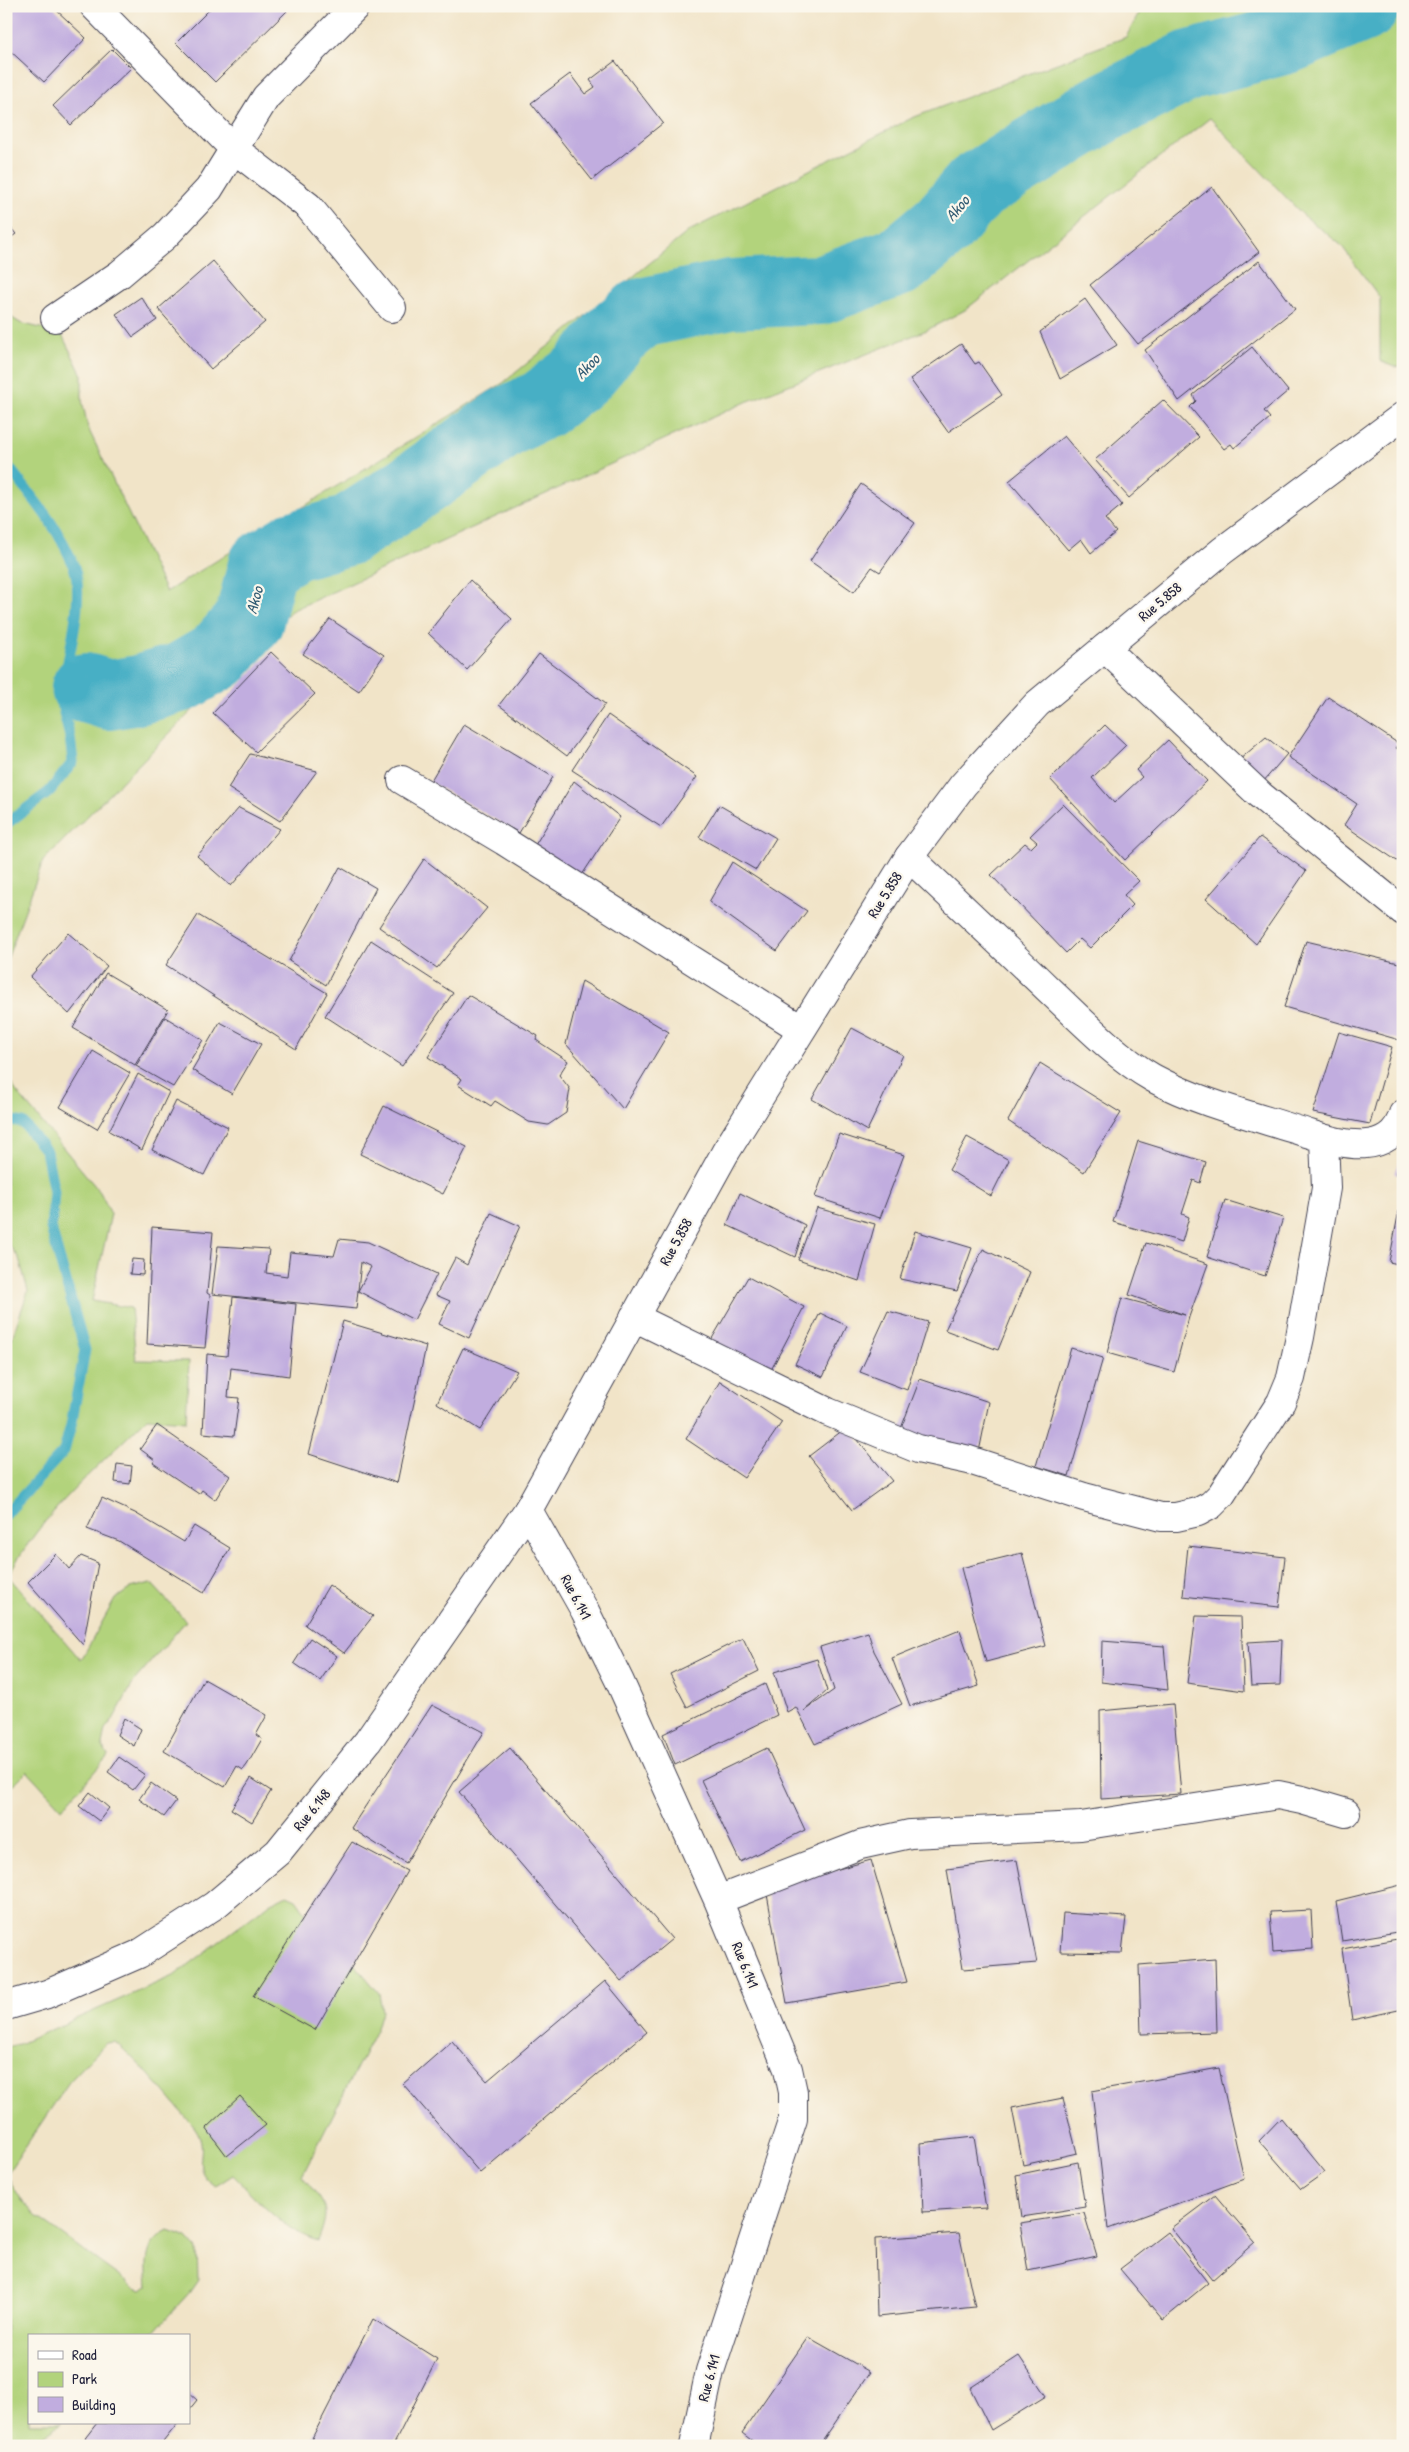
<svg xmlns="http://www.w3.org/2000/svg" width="1409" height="2452" font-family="'Patrick Hand',sans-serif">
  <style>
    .green { fill: #b2d37c; stroke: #6a7a5c }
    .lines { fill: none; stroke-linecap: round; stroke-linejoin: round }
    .stream { stroke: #46afc5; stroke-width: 11 }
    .river { stroke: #46afc5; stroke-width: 70 }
    .building { fill: #c1addf }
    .street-casing { stroke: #413f50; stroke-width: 30 }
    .secondary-casing { stroke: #413f50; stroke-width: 30 }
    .street { stroke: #fff; stroke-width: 28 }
    .secondary { stroke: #fff; stroke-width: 28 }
    .labels { text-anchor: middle; stroke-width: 4.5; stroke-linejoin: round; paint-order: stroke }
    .street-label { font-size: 15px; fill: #22223b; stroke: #fbf7ec }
    .water-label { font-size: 16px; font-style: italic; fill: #305a72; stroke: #fbf7ec }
  </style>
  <rect width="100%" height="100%" fill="#fbf7ec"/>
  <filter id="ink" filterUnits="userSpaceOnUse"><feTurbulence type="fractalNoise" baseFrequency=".02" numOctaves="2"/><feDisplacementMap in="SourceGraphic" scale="10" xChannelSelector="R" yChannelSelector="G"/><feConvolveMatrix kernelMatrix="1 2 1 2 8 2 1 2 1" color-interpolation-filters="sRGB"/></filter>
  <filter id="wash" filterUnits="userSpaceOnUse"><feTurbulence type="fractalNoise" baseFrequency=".0096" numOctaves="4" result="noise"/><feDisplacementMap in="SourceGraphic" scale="20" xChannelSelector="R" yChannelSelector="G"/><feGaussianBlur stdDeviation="1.12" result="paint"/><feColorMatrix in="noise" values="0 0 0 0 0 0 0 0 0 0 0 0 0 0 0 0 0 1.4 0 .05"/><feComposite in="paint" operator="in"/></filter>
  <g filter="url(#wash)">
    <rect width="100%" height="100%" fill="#f1e4c8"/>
    <!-- green -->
    <path class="green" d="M1143,6H1403V366L1394,367L1380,361V298L1341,245L1302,214L1210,118L965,310L927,330L746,402L291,611L43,861L6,962V314L20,323L61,333L82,375V400L88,428L166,592L503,383L689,231L912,118L1126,37Z
      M6,1075L16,1091L100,1192L111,1214L92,1301L131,1308L136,1360L189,1361L186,1421L147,1418C98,1467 41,1514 8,1576L81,1660L115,1599L131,1588L151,1583L186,1621L135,1680L114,1718L105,1729L102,1745L108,1756L62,1809L27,1771L6,1792V1348L11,1341L28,1291L19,1258L6,1241Z
      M287,1895L296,1899L318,1930L358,1968L379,1993L382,2011L377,2028L302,2176C324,2204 332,2205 318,2241C283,2231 258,2200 233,2175L216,2186C190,2169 206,2158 200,2138C198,2129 188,2120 182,2113C159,2086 142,2065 115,2042L106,2043L69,2082L6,2175L23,2202L36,2216L135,2288L141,2290L148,2286C146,2262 144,2244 168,2231L187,2238L197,2249L198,2280L189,2293L150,2336H29V2423H62L30,2445L6,2446V2047L19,2044L175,1975L269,1904Z"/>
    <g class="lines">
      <!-- stream -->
      <path class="stream" d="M6,464C31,496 60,528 74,567C83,592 73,636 68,662L86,688L74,698L64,713L70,737L73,762L49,792L6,824
        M6,1119L23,1123L46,1151L54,1192L51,1228L85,1350L71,1425L64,1451L6,1514"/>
      <!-- river -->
      <path class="river" d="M86,688L109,695L138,690L182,677L218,656L249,620L263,565L294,546L347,531L401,496L506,422L543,404L582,374L616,334L641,313L731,294L820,290L900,261L944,224L976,187L1100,110L1190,65L1287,39L1365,6"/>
    </g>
    <g id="blocks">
      <!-- building -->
      <path class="building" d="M6,6H52L86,38L44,82L6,47Z
        M213,6H282L287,11L215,82L176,43Z
        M112,49L131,68L71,125L53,106Z
        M615,61L663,123L592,180L531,103L570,74L585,94L595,87L590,80Z
        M1212,187L1259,252L1138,344L1090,285Z
        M6,222L16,234L6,241Z
        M213,261L265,322L211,369L158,309Z
        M1259,261L1295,309L1179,401L1145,350Z
        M141,297L157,320L133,337L116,314Z
        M1085,299L1117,345L1060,379L1040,332Z
        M961,344L975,364L979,362L1002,395L948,432L910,379Z
        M1252,347L1288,391L1264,411L1270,418L1234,448L1231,444L1224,449L1190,407L1196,401L1193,395Z
        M1163,400L1199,437L1129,498L1095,460Z
        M1064,436L1122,505L1105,519L1116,532L1091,553L1081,539L1068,550L1009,481Z
        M861,484L915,523L880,572L872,567L854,592L810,561Z
        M470,580L512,619L467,670L428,633Z
        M330,619L384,655L359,691L303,654Z
        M271,652L315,694L256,752L213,713Z
        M539,654L605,704L567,756L499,705Z
        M1328,697L1399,744L1396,748L1403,753V859L1400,863L1344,825L1357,804L1288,757Z
        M608,715L697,777L661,827L572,770Z
        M464,724L553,777L519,833L430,782Z
        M1105,725L1126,745L1092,778L1114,803L1142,777L1136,770L1168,740L1207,781L1125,860L1050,779Z
        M1266,737L1287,754L1263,782L1239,760Z
        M250,754L317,771L280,821L228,788Z
        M574,781L620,817L580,878L535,845Z
        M1063,804L1139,881L1124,895L1133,905L1090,948L1080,939L1066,953L991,875L1025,843L1031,848L1037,842L1030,836Z
        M719,805L776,838L756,870L699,837Z
        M239,808L280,829L231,886L197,856Z
        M1260,837L1306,871L1256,944L1206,899Z
        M424,859L487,908L437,968L379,927Z
        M732,862L807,911L777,951L709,902Z
        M340,867L376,888L326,985L289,961Z
        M198,915L327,993L296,1049L166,965Z
        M68,933L107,966L69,1014L30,977Z
        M371,940L453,993L402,1066L325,1016Z
        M1306,941L1403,964V1041L1284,1007Z
        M106,973L168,1010L135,1065L73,1028Z
        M582,981L669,1032L623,1109L566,1044Z
        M468,995L538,1036L536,1040L568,1061L559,1075L570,1089L566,1113L548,1125L529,1122L495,1101L491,1106L458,1085L462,1079L428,1057Z
        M165,1017L203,1040L173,1087L136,1066Z
        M220,1022L261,1044L232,1094L192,1070Z
        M852,1028L903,1055L867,1131L812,1099Z
        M1339,1032L1392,1047L1370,1124L1313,1113Z
        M93,1051L130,1073L97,1129L60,1107Z
        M1040,1063L1121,1113L1084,1172L1008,1121Z
        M138,1074L169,1092L142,1150L109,1131Z
        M176,1101L228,1127L204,1175L152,1150Z
        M384,1106L467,1147L443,1194L360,1154Z
        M839,1134L904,1155L880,1218L815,1197Z
        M967,1137L1009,1160L991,1196L949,1170Z
        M1138,1141L1206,1162L1200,1183L1193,1180L1182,1214L1189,1217L1182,1242L1113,1222Z
        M1403,1152V1176L1395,1174Z
        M740,1193L805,1225L795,1257L727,1225Z
        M1225,1200L1283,1218L1265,1276L1207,1257Z
        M1400,1205H1403V1265L1389,1262Z
        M817,1208L875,1224L859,1281L798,1260Z
        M491,1213L520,1226L469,1338L439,1324L450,1301L436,1295L455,1258L467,1265Z
        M152,1227L213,1232L207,1293L210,1295L205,1348L147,1344Z
        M915,1231L972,1248L957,1291L900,1279Z
        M339,1239L368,1242L437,1274L414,1320L358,1291L371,1267L361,1262L356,1309L212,1294L218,1246L269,1249L266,1273L287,1276L290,1252L334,1256Z
        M1146,1243L1208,1264L1189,1317L1174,1372L1107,1353L1122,1298L1185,1315L1129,1295Z
        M983,1249L1030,1272L998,1350L945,1330Z
        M132,1259L144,1260L143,1275L130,1274Z
        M748,1277L804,1307L771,1370L710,1342Z
        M233,1297L296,1304L289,1376L231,1368L228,1397L239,1398L234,1436L203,1433L207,1354L227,1356Z
        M888,1311L928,1322L907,1390L860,1372Z
        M820,1313L847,1326L823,1377L795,1364Z
        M343,1321L426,1346L397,1483L309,1454Z
        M463,1348L517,1371L480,1430L437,1403Z
        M1071,1348L1103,1358L1069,1476L1036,1466Z
        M920,1379L989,1402L978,1457L900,1431Z
        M720,1381L782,1422L744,1478L686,1439Z
        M157,1425L230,1476L215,1500L202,1490L199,1494L153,1463L155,1460L140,1449Z
        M847,1427L892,1481L852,1510L809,1456Z
        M117,1464L132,1466L130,1484L115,1482Z
        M102,1498L135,1513L184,1542L194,1526L230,1548L204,1593L119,1541L87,1529Z
        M1188,1546L1285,1557L1279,1607L1183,1596Z
        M1022,1553L1046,1646L986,1662L961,1568Z
        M56,1554L69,1569L81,1556L98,1563L83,1645L28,1582Z
        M329,1585L373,1616L344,1653L305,1625Z
        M1196,1616L1241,1617L1244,1691L1187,1683Z
        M960,1630L979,1686L910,1706L892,1658Z
        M868,1632L874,1651L902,1704L815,1744L796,1707L787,1712L774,1672L817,1659L827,1691L804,1711L834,1690L820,1647Z
        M310,1638L337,1656L320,1681L294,1663Z
        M743,1638L759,1671L687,1707L670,1674Z
        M1282,1640L1280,1685L1251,1686L1248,1642Z
        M1102,1641L1164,1646L1168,1690L1101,1682Z
        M204,1679L267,1715L256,1735L262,1739L247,1765L243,1770L237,1766L225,1787L164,1751Z
        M765,1684L777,1715L675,1765L663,1734Z
        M1173,1704L1181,1794L1101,1799L1100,1711Z
        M432,1705L484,1732L406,1863L351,1828Z
        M124,1718L141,1729L134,1746L117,1735Z
        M510,1748L672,1939L621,1981L459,1792Z
        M767,1748L805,1830L740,1862L701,1780Z
        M119,1757L145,1775L133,1790L108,1772Z
        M251,1778L271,1791L252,1822L231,1809Z
        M151,1783L176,1801L164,1817L139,1799Z
        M90,1792L109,1808L99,1821L79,1806Z
        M352,1842L407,1871L315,2030L253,1996Z
        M871,1860L907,1982L787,2003L766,1889Z
        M1017,1860L1037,1963L963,1969L947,1869Z
        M1401,1885L1403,1931L1342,1941L1336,1901Z
        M1311,1910L1313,1949L1273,1952L1270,1912Z
        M1063,1913L1126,1917L1122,1953L1060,1952Z
        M1403,1938V2009L1352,2020L1342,1949Z
        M1215,1959L1217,2032L1141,2034L1139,1965Z
        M605,1981L647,2032L480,2173L403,2084L452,2041L487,2081Z
        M1219,2068L1244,2179L1108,2229L1092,2091Z
        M240,2096L266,2125L227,2156L206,2128Z
        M1063,2098L1077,2153L1023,2165L1012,2108Z
        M1281,2118L1325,2172L1301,2189L1259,2141Z
        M974,2137L986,2208L923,2212L920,2143Z
        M1078,2162L1085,2207L1022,2217L1016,2175Z
        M1215,2195L1255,2242L1212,2280L1171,2228Z
        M1084,2213L1097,2256L1028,2271L1020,2223Z
        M1168,2232L1208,2283L1163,2320L1120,2269Z
        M959,2233L975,2307L877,2317L875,2239Z
        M373,2319L437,2359L393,2446H308Z
        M808,2337L870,2372L819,2446H759L742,2433Z
        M1019,2356L1046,2396L991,2430L970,2388Z
        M189,2393L197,2400L189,2410Z
        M97,2423H178L160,2446H79Z"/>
    </g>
  </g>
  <g filter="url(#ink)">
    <use href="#blocks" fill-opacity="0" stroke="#413f50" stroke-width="1"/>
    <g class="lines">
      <!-- street casing -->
      <g class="street-casing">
        <path id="street" d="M94,6L234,149L308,206L392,308
          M55,318L120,274L165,236L209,189L266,97L356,6
          M1105,648L1260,795L1403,911
          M402,780L504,841L801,1029
          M909,857C956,901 1002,945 1049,990C1081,1020 1115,1056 1153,1078C1201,1104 1258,1117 1310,1134C1342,1145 1391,1157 1403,1114
          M634,1317L828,1412L918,1449L969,1460L1084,1497L1161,1517H1176L1198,1512L1211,1505L1221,1495L1281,1402L1291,1378L1300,1337L1326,1188L1324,1139
          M528,1510L585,1611L620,1682L718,1900L788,2069L793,2092V2119L710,2371L694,2446
          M718,1900L860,1845L910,1834L1081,1826L1278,1795L1302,1800L1346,1813"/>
      </g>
      <!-- secondary casing -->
      <g class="secondary-casing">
        <path id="secondary" d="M6,2006L47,1994L139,1954L215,1905L278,1852L368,1741L528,1510L725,1153L909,857L963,785L1037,704L1222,551L1403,416"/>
      </g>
      <!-- street -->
      <use href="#street" class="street"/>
      <!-- secondary -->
      <use href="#secondary" class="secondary"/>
    </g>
  </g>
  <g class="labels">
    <!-- street labels -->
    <g class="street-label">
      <text transform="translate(1160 602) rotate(-40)" y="5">Rue 5.858</text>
      <text transform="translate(885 895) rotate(-58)" y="5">Rue 5.858</text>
      <text transform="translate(676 1242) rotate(-61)" y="5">Rue 5.858</text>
      <text transform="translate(576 1597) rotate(62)" y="5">Rue 6.141</text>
      <text transform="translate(312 1810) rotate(-51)" y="5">Rue 6.148</text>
      <text transform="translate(745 1965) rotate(68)" y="5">Rue 6.141</text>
      <text transform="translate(709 2378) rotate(-75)" y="5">Rue 6.141</text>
    </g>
    <!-- water labels -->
    <g class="water-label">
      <text transform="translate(957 208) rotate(-50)" y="6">Akoo</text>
      <text transform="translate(587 366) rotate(-46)" y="6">Akoo</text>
      <text transform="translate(254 600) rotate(-75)" y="6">Akoo</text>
    </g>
  </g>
  <!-- margin -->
  <rect width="1409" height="2452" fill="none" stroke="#fbf7ec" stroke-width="25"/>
  <!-- legend -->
  <rect x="28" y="2334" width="162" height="90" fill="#fbf7ec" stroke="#a4a2a5"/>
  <rect x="38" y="2351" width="25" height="8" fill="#ffffff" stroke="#a4a2a5"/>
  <text x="72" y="2360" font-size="15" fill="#22223b">Road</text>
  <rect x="38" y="2372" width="25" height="15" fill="#b2d37c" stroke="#a4a2a5"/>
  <text x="72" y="2384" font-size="15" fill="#22223b">Park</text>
  <rect x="38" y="2397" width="25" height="15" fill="#c1addf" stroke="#a4a2a5"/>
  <text x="72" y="2410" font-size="15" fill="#22223b">Building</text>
</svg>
